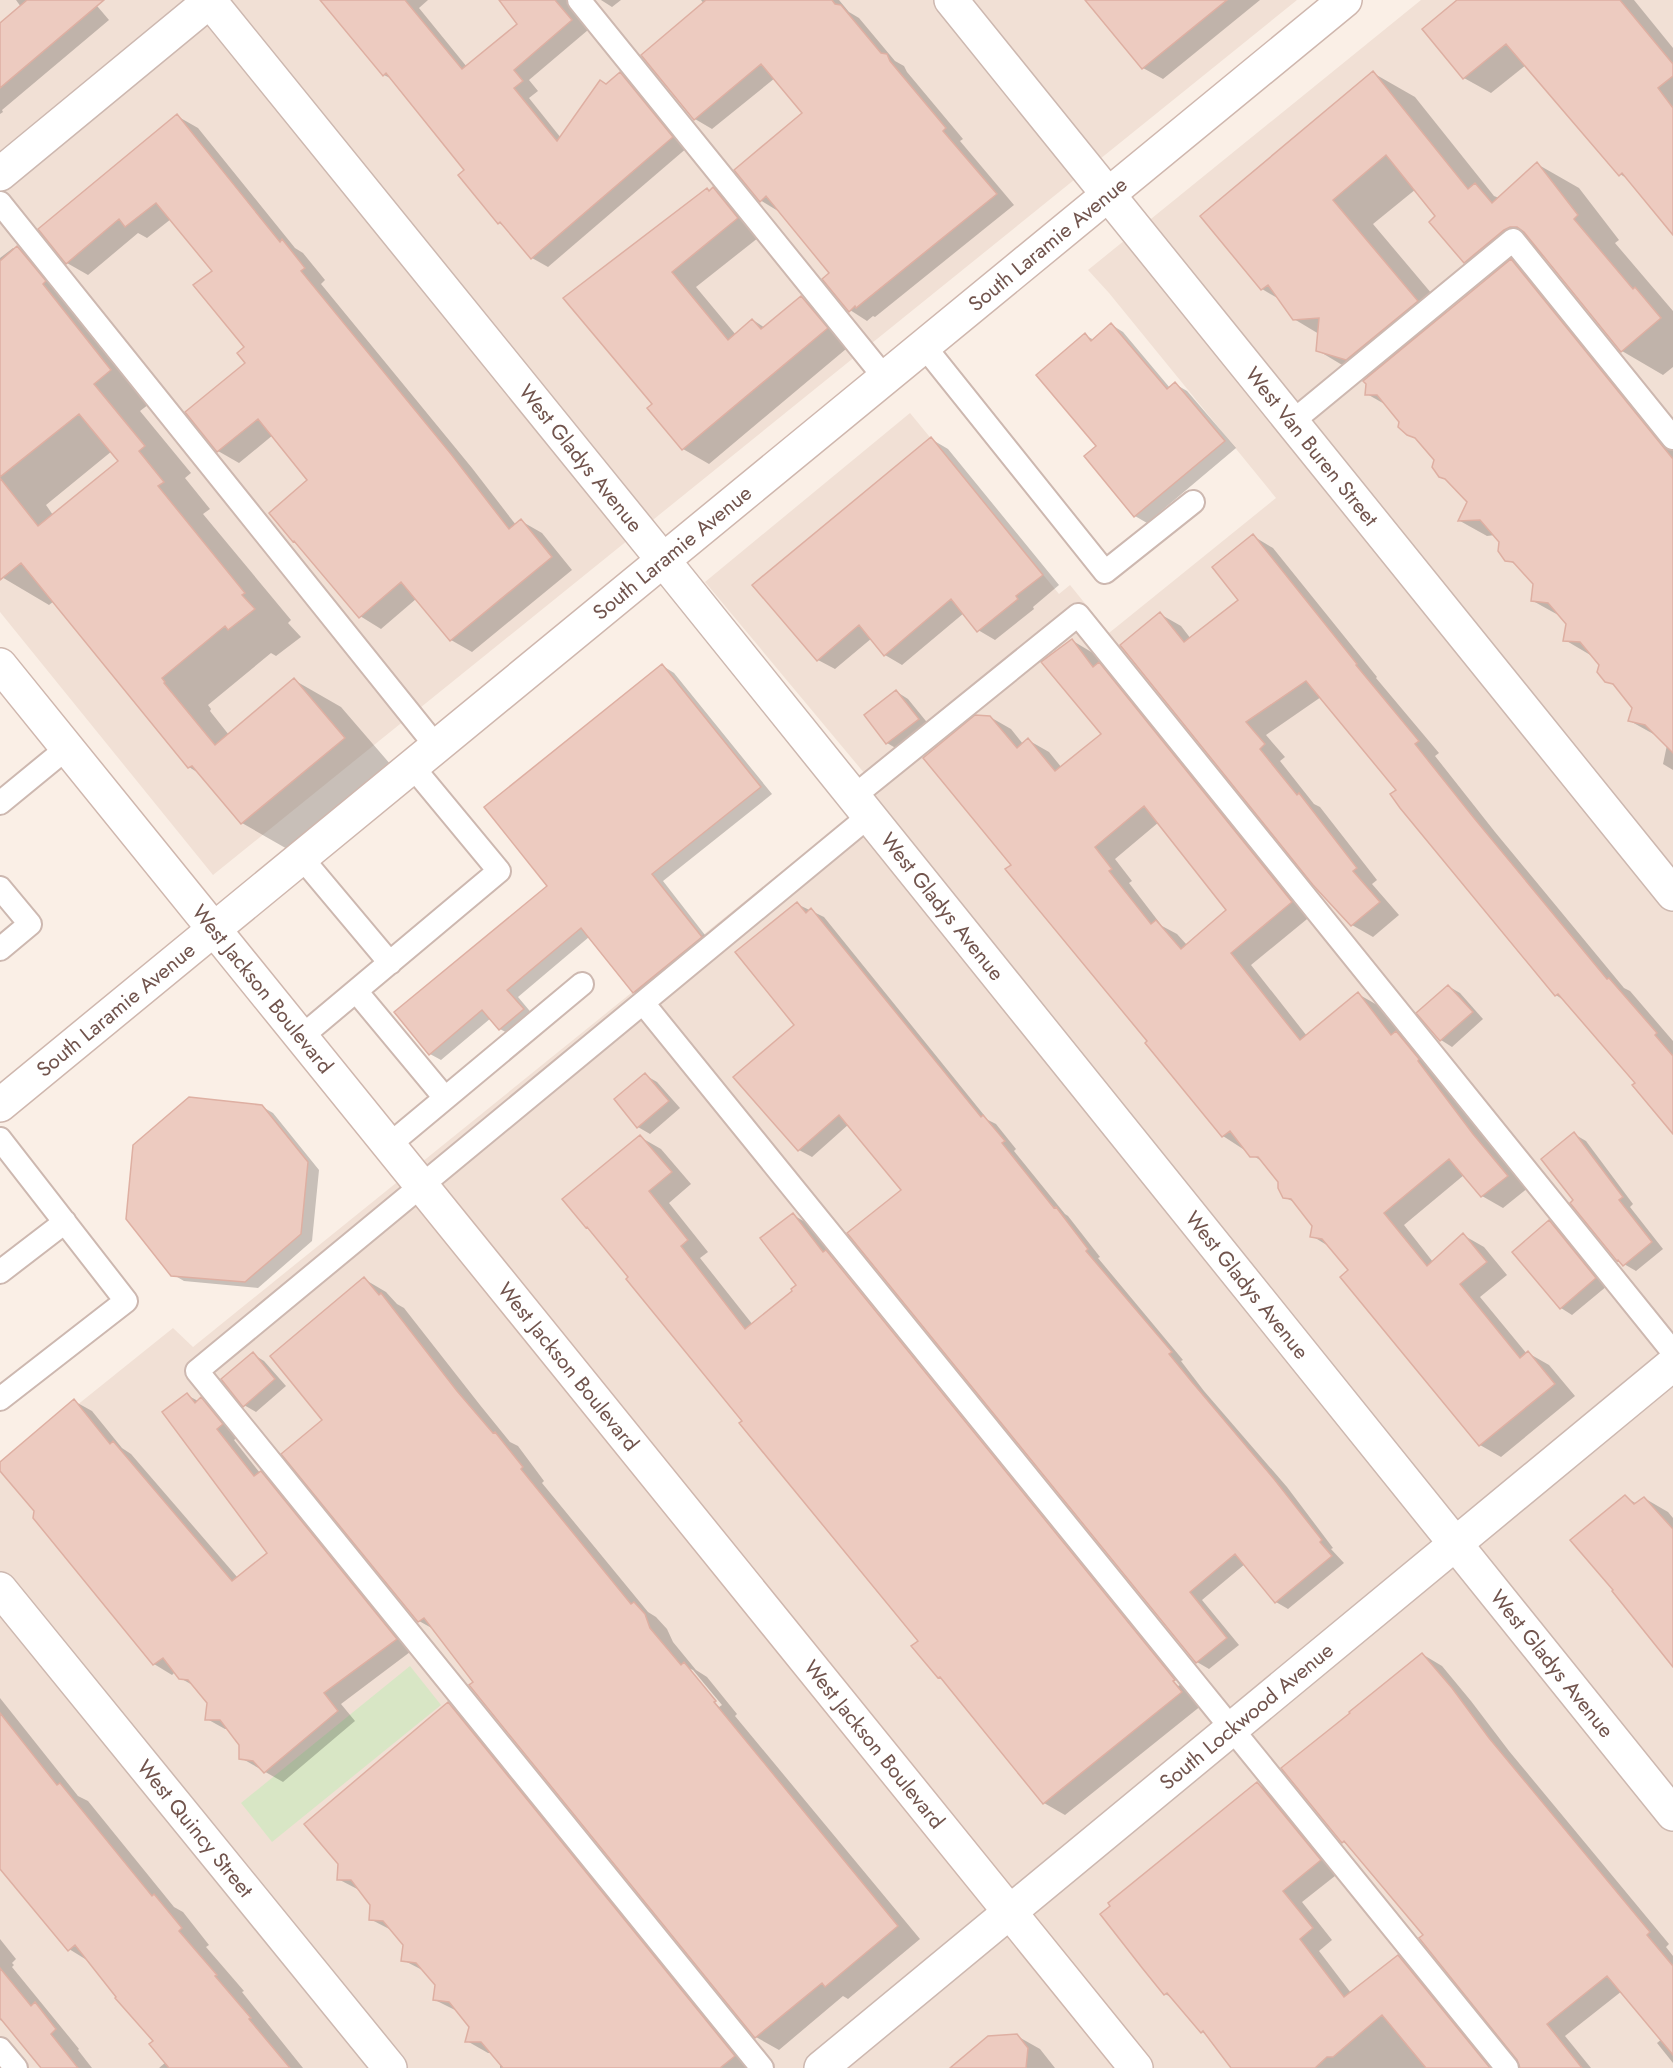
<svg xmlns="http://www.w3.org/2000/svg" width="1673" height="2068" font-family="Jost,sans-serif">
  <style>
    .residential { fill: #f1e0d5 }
    .green { fill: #d8e6c5 }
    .shadow { fill: #0003; fill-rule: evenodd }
    .building { fill: #edcbc0; stroke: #deafa2; stroke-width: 1.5; fill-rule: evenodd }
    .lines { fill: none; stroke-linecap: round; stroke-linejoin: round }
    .lane-casing { stroke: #cdb8b0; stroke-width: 26 }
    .street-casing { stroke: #cdb8b0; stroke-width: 36 }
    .secondary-casing { stroke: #cfb7ae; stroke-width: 36 }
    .lane { stroke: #fff; stroke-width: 22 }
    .street { stroke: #fff; stroke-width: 33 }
    .secondary { stroke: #fff; stroke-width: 33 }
    .labels { text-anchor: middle; stroke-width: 5; stroke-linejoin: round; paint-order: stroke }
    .street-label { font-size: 21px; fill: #71544d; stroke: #fdf4ec }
  </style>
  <rect width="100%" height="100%" fill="#faefe6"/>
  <!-- residential -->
  <path class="residential" d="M0,0H1297L213,875L0,612Z
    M1421,0H1673V2068H0V1467L173,1328L193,1347L880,792L705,582L910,413L1059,594L1070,585L1109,633L1276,498L1109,293L1088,270Z"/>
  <!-- green -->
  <path class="green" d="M410,1666L441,1705L272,1842L241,1803Z"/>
  <!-- shadow -->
  <path class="shadow" d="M16,0H92L109,20L2,110L3,112L0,114V25L21,7Z
    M326,0H428L419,8L467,67L519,24L501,0H586L589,24L585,27L588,30L529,80L538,91L529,98L561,138L606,85L620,74L636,83L688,147L548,267L532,258L507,228L499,223L466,170L394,80L384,75L324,2Z
    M601,0H621L612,7Z
    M701,0H839L849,12L859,18L895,61L904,66L907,72L963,139L960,141L1014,205L875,317L873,316L867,321L850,310L831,273L778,211L760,200L804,113L775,78L712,129L695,119L704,4Z
    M1087,0H1260L1163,79L1143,68Z
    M1459,0H1634L1673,48V232L1631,181L1620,174L1526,65L1491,93L1464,78Z
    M1373,73L1415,97L1494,196L1499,198L1537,164L1579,188L1619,240L1615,243L1673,311V367L1663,375L1622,351L1544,255L1526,270L1673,444V770L1663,764L1667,745L1657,736L1630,721L1634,708L1618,687L1606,681L1600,664L1592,656L1565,640L1567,623L1560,616L1533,601L1535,584L1520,567L1506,559L1500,541L1495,535L1487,536L1460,521L1469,502L1388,406L1367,394L1369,378L1359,375L1317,350L1319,334L1294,319L1279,299L1262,289ZM1416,189L1437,217L1465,262L1491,277L1448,313L1373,224Z
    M177,116L198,128L295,248L303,253L325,280L321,284L472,468L516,525L521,521L542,533L572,570L472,652L451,640L416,599L381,629L360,616L309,481L273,435L239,463L218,451L247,363L246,347L214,272L171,219L147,238L138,233L88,275L67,263Z
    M713,189L739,204L763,234L696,287L736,335L753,320L765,328L801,298L827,313L852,344L709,464L683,449L649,408L654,404L565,299L707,190L710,192Z
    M13,248L16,250L18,248L64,275L157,398L140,411L191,473L185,478L210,509L203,514L291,620L288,623L301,637L276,656L271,653L208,705L211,709L210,711L229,735L294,680L341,707L391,765L289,850L242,823L200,774L189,767L54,601L49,605L0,576V258ZM112,451L120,461L53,515L46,505Z
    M1112,325L1123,332L1170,388L1175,384L1187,391L1236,448L1147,523L1135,516L1085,335L1094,340Z
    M931,439L948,449L1059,585L1033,607L1034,609L995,640L978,630L964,613L902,665L885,655L872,638L835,669L818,660Z
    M1253,536L1273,548L1377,677L1376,678L1439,753L1435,756L1495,832L1624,988L1630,991L1673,1041V1132L1637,1083L1565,1001L1556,995L1398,790L1321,697L1266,735L1285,757L1280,761L1314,804L1320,807L1377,880L1372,884L1399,915L1373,937L1352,925L1160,614L1181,626L1191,639L1241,600Z
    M1073,641L1093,653L1104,667L1120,676L1312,915L1251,965L1307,1036L1358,994L1379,1006L1403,1036L1417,1044L1528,1188L1503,1208L1482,1196L1464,1175L1404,1225L1433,1262L1463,1235L1484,1247L1507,1275L1480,1297L1527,1354L1528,1353L1549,1365L1575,1396L1501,1457L1480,1445L1350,1271L1330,1247L1312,1236L1314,1226L1296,1203L1284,1197L1280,1181L1266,1164L1223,1136L1147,1043L1149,1041L1013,865L990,717L1011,729L1023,744L1028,740L1049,752L1062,768L1103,734ZM1159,822L1228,910L1187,945L1177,934L1162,926L1129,883L1132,881L1115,859Z
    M663,666L674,673L772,794L663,881L712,944L646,999L634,992L589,937L518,997L534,1016L511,1035L500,1029L491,1018L441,1060L430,1054L549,887Z
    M897,692L908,699L930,726L899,750L887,743Z
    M797,904L824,917L988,1120L996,1124L1016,1149L1014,1151L1065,1214L1068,1216L1100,1257L1098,1258L1183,1360L1181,1361L1204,1391L1287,1487L1333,1548L1331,1549L1344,1563L1288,1609L1276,1602L1245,1564L1202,1600L1239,1645L1209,1669L1197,1662L903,1190L849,1124L812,1157L799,1150L796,1026Z
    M1448,986L1460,993L1483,1019L1452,1047L1441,1040Z
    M645,1075L657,1082L680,1108L650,1134L638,1127L616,1100Z
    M261,1106L273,1113L319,1170L312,1241L258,1288L184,1281L172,1274Z
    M1574,1134L1586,1141L1633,1204L1630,1207L1663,1249L1636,1271L1624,1264L1575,1200Z
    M640,1137L661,1149L691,1184L669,1203L708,1252L700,1258L753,1325L794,1291L798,1285L793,1215L814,1227L1202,1705L1065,1815L1044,1803L944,1680L939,1677L920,1641L630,1278L591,1229L586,1227ZM828,1255H832L1180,1685L1178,1686Z
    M1549,1222L1561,1229L1607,1286L1572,1315L1561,1308Z
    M364,1279L386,1292L397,1304L404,1308L480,1405L510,1442L518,1446L544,1481L542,1483L648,1612L656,1617L667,1629L673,1642L696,1670L707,1677L737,1714L735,1716L920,1939L848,1999L843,1996L779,2050L756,2037L471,1685L475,1682L437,1631L419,1621L324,1421ZM686,1667L693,1670L722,1705L719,1707Z
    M253,1354L264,1361L286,1386L256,1412L244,1405Z
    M187,1395L198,1401L201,1399L219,1409L240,1435L234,1440L260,1473L279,1483L414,1649L341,1704L355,1721L283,1782L241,1758V1744L229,1729H225L207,1719L209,1702L196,1687L180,1678L175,1672L172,1675L154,1664L35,1518L36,1511L0,1469V1464L74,1401L92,1411L122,1448L131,1454L238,1578L269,1553Z
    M1625,1497L1637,1504L1644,1498L1668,1512L1673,1518V1665Z
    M1422,1654L1442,1666L1471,1701L1509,1751L1669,1944L1666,1947L1673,1956V2063L1657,2043L1662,2039L1622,1991L1565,2036L1591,2068H1521L1522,2065L1425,1935L1350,1846L1343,1842L1353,1713Z
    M0,1698L78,1796L88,1801L174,1907L183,1912L209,1945L206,1947L244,1991L242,1992L303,2068H159L166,2062L155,2042L90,1962L69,1949L0,1866Z
    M448,1704L469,1716L754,2068H500V2062L493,2053H488L467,2041L470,2026L459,2012L435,2000L437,1984L426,1972L403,1960L404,1944L393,1931L370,1919L372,1905L361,1891L338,1879Z
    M1257,1784L1277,1795L1340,1872L1302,1902L1332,1940L1319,1951L1351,1993L1398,1957L1418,1968L1499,2068H1233L1209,2036L1202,2032L1175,1999L1165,1994Z
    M0,1939L16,1959L12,1963L14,1965L12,1967L79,2049L78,2050L92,2068H42L6,2023L0,2020Z
    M1017,2036L1040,2049L1055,2068H952Z"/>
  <!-- building -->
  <path class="building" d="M27,0H104L0,88V23Z
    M320,0H405L462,69L517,24L499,0H555L572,20L514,70L523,81L514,88L557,141L600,80L606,84L620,72L673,137L531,259L500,222L498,224L458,175L464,170L386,73L383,76Z
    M706,0H832L835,4L841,5L881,53L887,54L890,61L946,128L943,131L997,194L856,308L855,306L849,312L822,279L829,273L766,196L760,202L734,170L802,113L761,64L694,120L641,55Z
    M1085,0H1227L1142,69Z
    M1457,0H1620L1673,64V76L1658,88L1673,108V235L1622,173L1619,176L1506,44L1463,79L1422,29Z
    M1373,71L1468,189L1475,183L1492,203L1537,162L1578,215L1574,219L1633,289L1635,287L1661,318L1621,352L1524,232L1517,227H1510L1504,230L1464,263L1429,222L1435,216L1386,155L1333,200L1418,301L1346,360L1316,351L1319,318L1293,320L1268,285L1261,290L1200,216Z
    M177,114L280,242L282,239L305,268L301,271L451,454L509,529L521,519L552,557L450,641L401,582L359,618L294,541L293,542L269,513L307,480L258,419L217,452L185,412L245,363L237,353L244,347L193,285L212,271L156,203L125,227L119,219L66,264L38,229Z
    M713,187L738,218L672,272L728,340L752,319L761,329L801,296L828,328L682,450L647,408L652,404L563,298L707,188L709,191Z
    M17,246L46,281L43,284L111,370L94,384L145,446L139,451L164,482L158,486L245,593L242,595L255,609L228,630L225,626L162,678L165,682L164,683L215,745L294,678L345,738L241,824L192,766L188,768L21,563L0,580V478L38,526L118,461L79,414L0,477V261Z
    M1511,259L1673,459V753L1645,725L1628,721L1632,708L1613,684L1605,682L1597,672L1599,665L1580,642L1563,641L1566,624L1548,603L1531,601L1533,584L1513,562L1505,561L1498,551L1499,542L1480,520L1458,521L1467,502L1445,479L1439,477L1432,467L1434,460L1415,438L1407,435L1398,427L1399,422L1377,395H1365L1366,384L1363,381Z
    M1111,323L1167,389L1175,382L1225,441L1134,517L1084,456L1096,446L1036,375L1085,333L1091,341Z
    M931,437L1043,575L1016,596L1018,599L977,632L951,599L884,656L859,625L817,661L752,585Z
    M1253,534L1357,664L1356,665L1419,741L1415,744L1474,818L1607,979L1609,978L1657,1033L1655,1035L1673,1056V1134L1632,1085L1635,1083L1558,994L1555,996L1400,808L1390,794L1396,790L1306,681L1246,722L1265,744L1260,749L1297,795L1299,793L1357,868L1353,871L1380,902L1351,926L1313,885L1120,645L1160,612L1184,642L1238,600L1212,567Z
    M1072,639L1093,667L1099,662L1292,902L1231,953L1300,1040L1358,992L1391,1035L1396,1031L1419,1059L1418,1061L1473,1134L1508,1176L1481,1197L1449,1159L1384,1213L1427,1266L1463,1233L1487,1262L1460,1284L1520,1358L1528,1351L1555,1384L1479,1446L1340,1277L1348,1270L1322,1239L1310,1237L1312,1226L1291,1199L1283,1198L1278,1188V1182L1258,1157H1250L1230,1131L1222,1137L1145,1043L1147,1041L1005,869L1011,865L923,758L975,715L990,716L1017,748L1028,738L1055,771L1101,734L1041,662ZM1144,806L1226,910L1181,949L1156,920L1151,924L1109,871L1112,869L1095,847Z
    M662,664L761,787L652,874L702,937L633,993L581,928L507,990L524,1009L499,1030L482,1010L429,1055L394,1012L547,886L484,807Z
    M896,690L919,719L886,744L864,715Z
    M797,902L806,913L811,908L981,1117L983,1115L1005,1141L1002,1143L1054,1208L1056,1207L1088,1249L1086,1251L1172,1352L1169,1354L1192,1382L1274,1479L1322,1540L1320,1542L1332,1556L1275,1603L1235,1554L1190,1592L1227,1638L1196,1663L847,1233L901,1190L839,1115L798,1151L733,1077L794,1025L735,952Z
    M1448,985L1473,1012L1440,1041L1416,1013Z
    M645,1073L669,1101L637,1128L614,1099Z
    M189,1097L262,1105L308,1162L301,1234L245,1282L171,1276L126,1219L133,1145Z
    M1574,1132L1623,1197L1619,1200L1652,1242L1623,1266L1618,1260L1617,1261L1570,1203L1573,1200L1541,1159Z
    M640,1135L672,1172L649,1191L688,1240L681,1246L745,1329L792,1291L791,1289L796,1285L760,1238L793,1213L823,1252L826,1250L1175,1680L1173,1681L1182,1692L1043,1804L940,1677L938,1678L911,1646L918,1641L739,1423L742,1421L626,1279L628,1277L587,1227L586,1228L562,1199Z
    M1549,1220L1596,1278L1560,1309L1512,1252Z
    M364,1277L379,1295L381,1293L457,1391L493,1433L495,1432L523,1467L521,1469L631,1604L634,1602L645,1614L650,1628L681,1665L684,1662L716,1701L714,1702L898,1926L825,1987L822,1983L755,2038L469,1685L473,1682L424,1618L418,1622L281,1454L322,1420L270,1356Z
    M253,1352L275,1379L243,1407L221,1379Z
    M187,1393L195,1403L201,1397L223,1424L217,1429L254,1476L261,1471L397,1639L324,1693L338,1711L264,1773L253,1761L239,1759V1745L220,1720H205L207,1703L188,1680L179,1679L163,1658L153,1665L33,1518L34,1511L0,1471V1462L74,1399L110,1444L113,1441L232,1581L267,1553L162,1412Z
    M1625,1495L1634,1504L1644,1497L1673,1529V1667L1612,1591L1613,1590L1570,1540Z
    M1422,1653L1452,1688L1489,1738L1650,1932L1647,1935L1673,1966V2055L1607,1976L1547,2024L1582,2068H1520L1517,2060L1419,1938L1423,1935L1344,1841L1342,1843L1281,1768L1350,1713L1349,1712Z
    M448,1702L735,2056L720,2068H503L481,2042H465L469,2027L449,2002L433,2000L435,1985L416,1963L401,1961L403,1945L383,1921L369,1920L370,1905L351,1880H337L338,1864L304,1824Z
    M0,1713L57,1785L60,1783L152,1896L154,1894L182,1928L179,1931L217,1975L215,1976L251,2018L249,2019L290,2068H169L149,2044L153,2041L115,1998L116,1997L75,1945L68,1951L0,1869Z
    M1257,1782L1321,1860L1283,1891L1313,1928L1300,1939L1344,1997L1398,1955L1490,2068H1426L1382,2015L1333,2057H1327L1315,2068H1231L1203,2031L1201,2033L1167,1993L1164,1995L1143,1969L1100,1914L1110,1906L1108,1903Z
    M0,1968L31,2006L35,2002L56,2029L51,2034L78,2068H41L0,2018Z
    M1017,2034L1028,2048L1026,2068H950L988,2036Z"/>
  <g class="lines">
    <!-- lane casing -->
    <g class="lane-casing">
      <path id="lane" d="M579,0L885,378
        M0,203L436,746
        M924,346L1105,572L1193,502
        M1292,422L1513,240L1673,438
        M853,797L1078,615L1673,1352
        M0,803L67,748
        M301,857L390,963
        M0,888L30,924L0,949
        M356,991L445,1098
        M643,1003L1507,2068
        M301,1037L499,871L412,766
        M0,1139L126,1301L0,1399
        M389,1145L582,984
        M0,1272L65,1222
        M0,2049L16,2068
        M762,2068L197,1371L869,816"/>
    </g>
    <!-- street casing -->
    <g class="street-casing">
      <g id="street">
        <path id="s1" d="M209,0L663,560L1673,1814"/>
        <path id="s2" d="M951,0L1673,894"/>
        <path d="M0,174L211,0"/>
        <path id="s3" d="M0,1589L390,2068"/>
        <path id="s4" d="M821,2068L1673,1364"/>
      </g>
    </g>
    <!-- secondary casing -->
    <g class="secondary-casing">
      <g id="secondary">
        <path id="s5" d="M0,665L1136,2068"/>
        <path id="s6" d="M0,1105L1345,0"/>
      </g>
    </g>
    <!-- lane -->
    <use href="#lane" class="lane"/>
    <!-- street -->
    <use href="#street" class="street"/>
    <!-- secondary -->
    <use href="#secondary" class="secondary"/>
  </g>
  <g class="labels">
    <!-- street labels -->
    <g class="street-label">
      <text dy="7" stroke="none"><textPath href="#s6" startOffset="1356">South Laramie Avenue</textPath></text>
      <text dy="7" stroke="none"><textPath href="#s2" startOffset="574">West Van Buren Street</textPath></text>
      <text dy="7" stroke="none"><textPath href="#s1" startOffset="590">West Gladys Avenue</textPath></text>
      <text dy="7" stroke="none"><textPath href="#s6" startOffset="870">South Laramie Avenue</textPath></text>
      <text dy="7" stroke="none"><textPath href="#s1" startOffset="1166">West Gladys Avenue</textPath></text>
      <text dy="7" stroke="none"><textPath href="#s5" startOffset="417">West Jackson Boulevard</textPath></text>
      <text dy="7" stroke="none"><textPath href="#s6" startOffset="150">South Laramie Avenue</textPath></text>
      <text dy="7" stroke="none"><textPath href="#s1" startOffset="1652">West Gladys Avenue</textPath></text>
      <text dy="7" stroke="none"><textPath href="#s5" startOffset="903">West Jackson Boulevard</textPath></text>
      <text dy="7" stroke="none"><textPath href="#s1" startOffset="2138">West Gladys Avenue</textPath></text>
      <text dy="7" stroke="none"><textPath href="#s4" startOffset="552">South Lockwood Avenue</textPath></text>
      <text dy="7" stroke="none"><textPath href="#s5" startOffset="1389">West Jackson Boulevard</textPath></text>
      <text dy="7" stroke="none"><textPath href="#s3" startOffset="309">West Quincy Street</textPath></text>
    </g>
  </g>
</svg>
